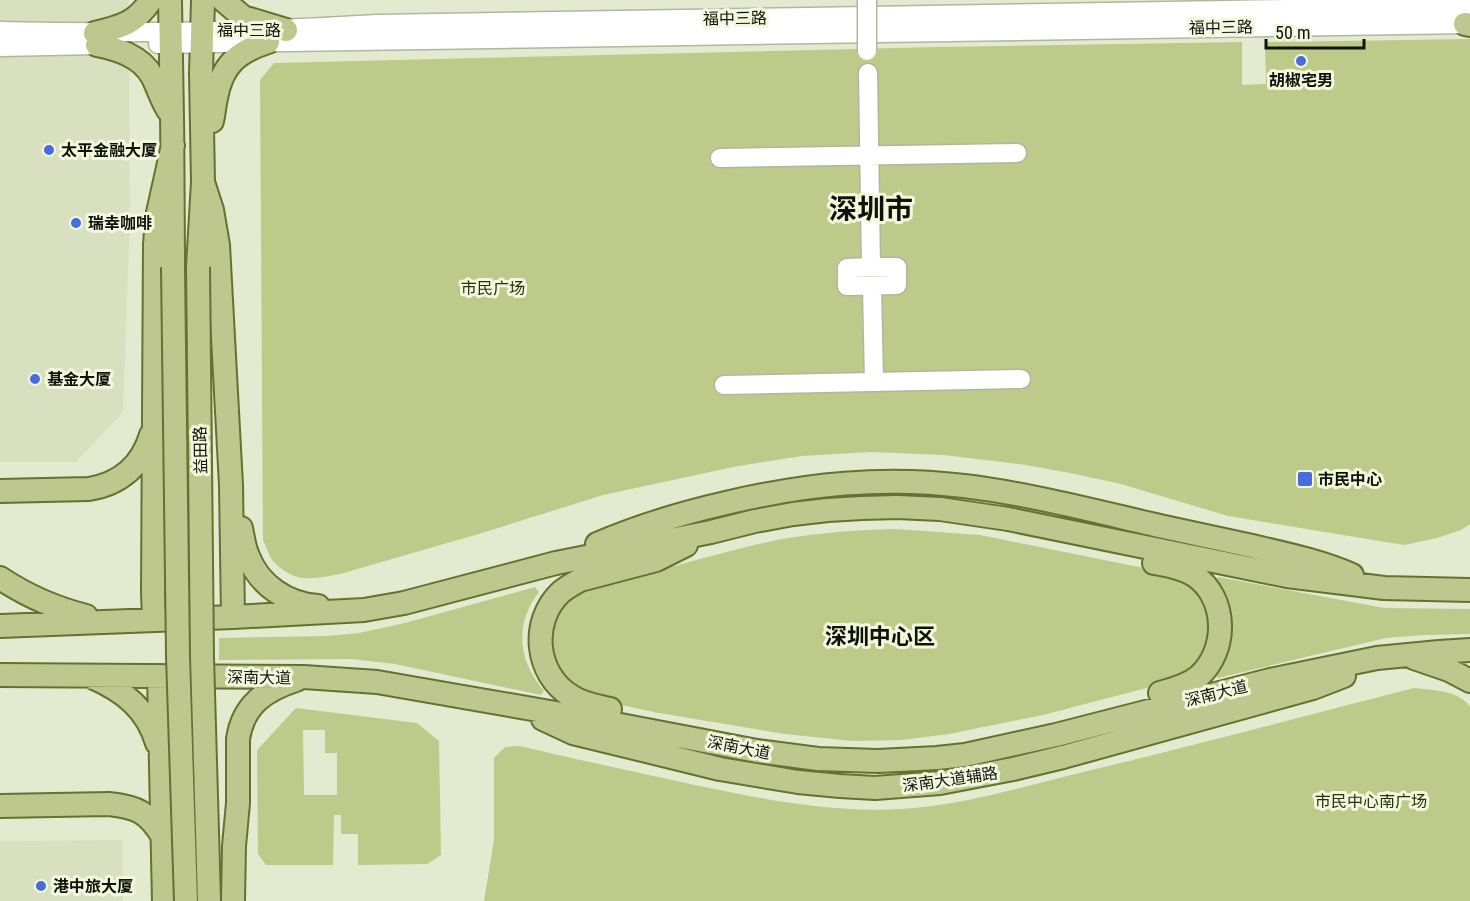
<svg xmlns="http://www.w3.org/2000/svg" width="1470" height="901" font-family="'Roboto Condensed','Noto Sans SC',sans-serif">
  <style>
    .built { fill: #d9e0bf }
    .green { fill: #bdca8a; fill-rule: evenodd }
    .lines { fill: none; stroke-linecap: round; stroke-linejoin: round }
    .minor-casing { stroke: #b1b79e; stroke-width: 21 }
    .major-casing { stroke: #66712f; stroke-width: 26 }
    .minor { stroke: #fff; stroke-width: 18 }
    .major { stroke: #bec88e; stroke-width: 22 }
    .minor-bridge-casing { stroke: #b1b79e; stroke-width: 21; stroke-linecap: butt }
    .major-bridge-casing { stroke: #66712f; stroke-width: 26; stroke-linecap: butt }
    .minor-bridge { stroke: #fff; stroke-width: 18 }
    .major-bridge { stroke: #bec88e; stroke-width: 22 }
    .poi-dot { fill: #486bde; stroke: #f1f8dd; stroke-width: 2 }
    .labels { text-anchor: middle; stroke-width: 6; stroke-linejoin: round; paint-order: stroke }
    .street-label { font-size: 16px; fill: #11130a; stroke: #f1f8dd }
    .poi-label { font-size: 16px; font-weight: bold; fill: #11130a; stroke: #f1f8dd; text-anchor: start }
    .park-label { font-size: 16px; fill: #2a300c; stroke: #f1f8dd }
    .district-label { font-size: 22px; font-weight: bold; fill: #11130a; stroke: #f1f8dd }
    .town-label { font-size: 28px; font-weight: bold; fill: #11130a; stroke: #f1f8dd }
  </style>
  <rect width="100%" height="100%" fill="#e4ead0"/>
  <!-- built -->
  <path class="built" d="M0,0H129L130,216L123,412L76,462H0Z
    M122,840L123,901H0V841Z"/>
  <!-- green -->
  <path class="green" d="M1470,39V524L1461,530L1437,538L1404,545L1228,516L1121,484L1070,473L1026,465L944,455L871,452L802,456L738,466L603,495L482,533L340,574C313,579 294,584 273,561C269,556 266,546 263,540L260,80L274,63L937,47L1242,42V85L1266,84L1265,42Z
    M895,529L980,535L1149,569L1181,578L1206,597L1213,629L1199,665L1177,680L1043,715L949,734L902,740L852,741L785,734L653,712L586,697L572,690L549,652L553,616L567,601L586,591C643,575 701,558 758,544C803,534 849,530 895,529Z
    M1218,577L1384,608L1470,609V634L1424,635L1386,638L1218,678L1216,676V673L1215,579Z
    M535,587L539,592C514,624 518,661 544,691L541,695L395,664L351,659L219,660V638L327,636L359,633L405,623Z
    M1414,688C1431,690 1460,690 1470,707V901H484L494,840V758L505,747L520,746C578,760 636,772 695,785C761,799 832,813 900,809C959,806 1018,788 1075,774C1189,747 1301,717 1414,688Z
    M296,708L417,723L439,741L441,855L427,864L358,865V834H341V815H334L333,865H266L258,854L257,750ZM303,730H325V753H337V795H304Z"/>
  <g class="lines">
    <!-- minor casing -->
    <g class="minor-casing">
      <path id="minor" d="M0,31C126,34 252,32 377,24L1470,6
        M158,44L1470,24
        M0,47L97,45
        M868,73L871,267
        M720,158L1017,153
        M871,267H897V285L847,286V268Z
        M872,286L874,382
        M724,385L1021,379"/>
    </g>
    <!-- major casing -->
    <g class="major-casing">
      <path id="major" d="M170,0C172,89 173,178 173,267
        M223,0L243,17L286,30
        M1465,24L1470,25
        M95,33C121,27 136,23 151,0
        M97,45C117,49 141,56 152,76C158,87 161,99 168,110
        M212,121C214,113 214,106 216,98C222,65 237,52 268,42
        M203,182L212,210L218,245L231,485L233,617
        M198,267L203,182L201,73L203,0
        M0,491L89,489C120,484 142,465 151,435
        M241,528C243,538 244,547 248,556C259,585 287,604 318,606
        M597,544C639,526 682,513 726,503C806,484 883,476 964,486C1031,494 1098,512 1164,527C1193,533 1223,540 1252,546C1286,554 1320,561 1352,575
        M1154,563C1167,565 1182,568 1194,575C1228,598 1228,651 1198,677C1187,686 1173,689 1160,693
        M0,578C27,596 54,608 86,616
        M154,620L153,592L155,245L157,217L173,145
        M0,626L233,617L364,610L404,603L556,563L711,532L755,521L793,514L828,510L862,508L897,507L940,509L1008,519L1287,576L1384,588L1470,590
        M1414,658L1449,670L1470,681
        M0,675L304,677L377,682L584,718L757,751L818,759L878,761L937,758L965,755L1056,735L1270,680L1377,658L1439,652L1470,650
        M159,676L164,901
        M92,677C124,691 147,709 157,743
        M610,709C597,706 582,704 571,696C535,674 530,621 561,592C567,587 573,584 580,580L656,560L686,545
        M543,719L573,733L720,769L798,782L840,786L875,788L940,783L1013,769L1063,757L1313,688L1344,676
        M0,806L109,804C137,807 148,812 163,837
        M233,901L234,846L238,803V739C243,705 265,690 296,680"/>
    </g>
    <!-- minor -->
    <use href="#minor" class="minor"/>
    <!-- major -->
    <use href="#major" class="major"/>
    <!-- minor-bridge casing -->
    <g class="minor-bridge-casing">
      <path id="minor-bridge" d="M867,0V51"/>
    </g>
    <!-- major-bridge casing -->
    <g class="major-bridge-casing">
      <path id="major-bridge" d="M173,267L178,656L186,901
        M198,267L202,657L209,901"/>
    </g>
    <!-- minor-bridge -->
    <use href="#minor-bridge" class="minor-bridge"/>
    <!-- major-bridge -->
    <use href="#major-bridge" class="major-bridge"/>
  </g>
  <!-- markers -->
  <g class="poi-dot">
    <circle cx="1301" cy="61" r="6"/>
    <circle cx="49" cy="150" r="6"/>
    <circle cx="76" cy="223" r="6"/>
    <circle cx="35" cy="379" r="6"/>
    <rect x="1297" y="471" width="16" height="16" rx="3"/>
    <circle cx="41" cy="886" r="6"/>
  </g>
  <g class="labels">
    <!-- street labels -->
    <g class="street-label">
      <text transform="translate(735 18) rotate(-1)" y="6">福中三路</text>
      <text transform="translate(1221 27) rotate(-1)" y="6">福中三路</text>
      <text x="249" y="36">福中三路</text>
      <text transform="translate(200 450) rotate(-91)" y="6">益田路</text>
      <text transform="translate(259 677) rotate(1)" y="6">深南大道</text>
      <text transform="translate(1216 693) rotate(-14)" y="6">深南大道</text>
      <text transform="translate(739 747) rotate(11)" y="6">深南大道</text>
      <text transform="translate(950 779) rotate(-8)" y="6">深南大道辅路</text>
    </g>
    <!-- poi labels -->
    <g class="poi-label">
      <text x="1301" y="86" text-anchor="middle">胡椒宅男</text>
      <text x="61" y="156">太平金融大厦</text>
      <text x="88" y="229">瑞幸咖啡</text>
      <text x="47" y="385">基金大厦</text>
      <text x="1318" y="485">市民中心</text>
      <text x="53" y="892">港中旅大厦</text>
    </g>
    <!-- park labels -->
    <g class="park-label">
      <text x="493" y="294">市民广场</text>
      <text x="1371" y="807">市民中心南广场</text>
    </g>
    <!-- district labels -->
    <g class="district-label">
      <text x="880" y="644">深圳中心区</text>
    </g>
    <!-- town labels -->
    <g class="town-label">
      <text x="871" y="219">深圳市</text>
    </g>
  </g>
  <!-- scale -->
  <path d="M1266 39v9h98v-9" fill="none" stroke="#11130a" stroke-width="3"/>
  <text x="1275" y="39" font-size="18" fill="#11130a" stroke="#f1f8dd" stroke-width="4.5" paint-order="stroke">50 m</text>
</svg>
